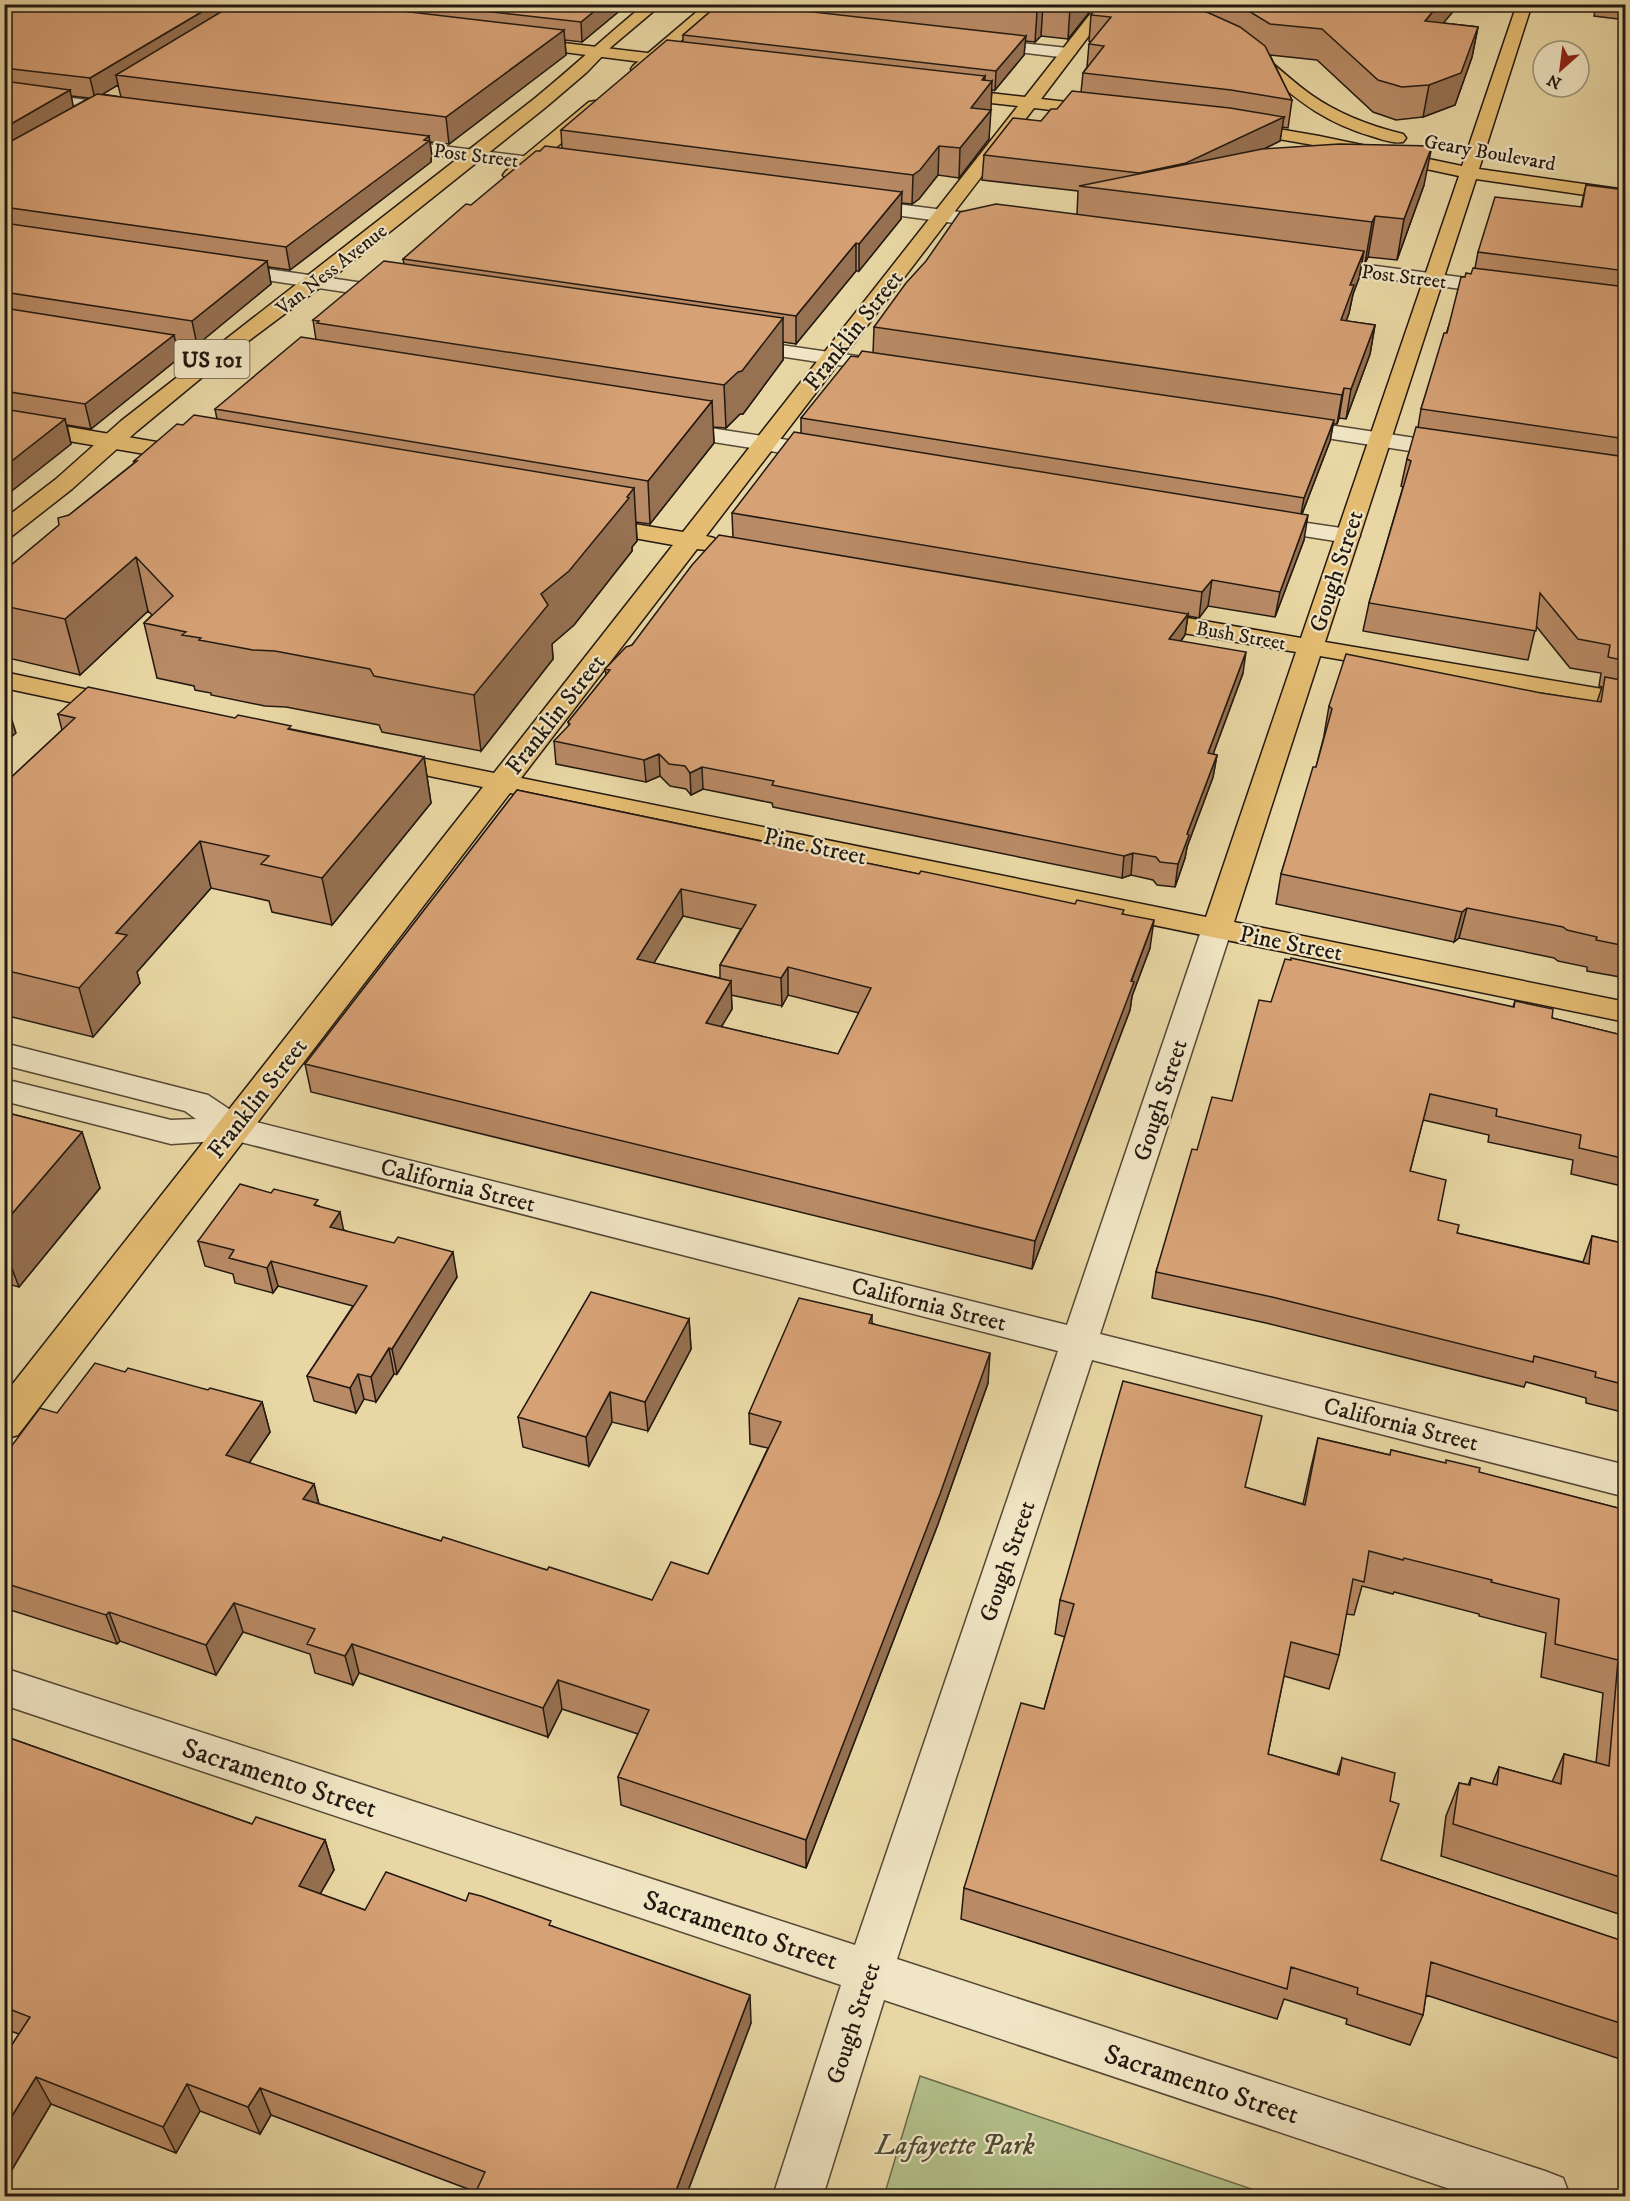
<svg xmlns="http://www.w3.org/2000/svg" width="1630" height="2201" font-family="'IM FELL DW Pica',serif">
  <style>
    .green { fill: #b2bf89; stroke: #6a6c4c; stroke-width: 1.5 }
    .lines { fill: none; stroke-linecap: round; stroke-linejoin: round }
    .minor-casing { stroke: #544835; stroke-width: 3 }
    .major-casing { stroke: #231910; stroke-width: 3 }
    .highway-casing { stroke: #231910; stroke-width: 3 }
    .minor { fill: #f0e5c4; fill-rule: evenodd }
    .major { fill: #e4bc72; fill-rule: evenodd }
    .highway { fill: #e4bc72; fill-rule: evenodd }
    .wall { fill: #b88a65; stroke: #231910; stroke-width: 1.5; fill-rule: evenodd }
    .shaded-wall { fill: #967152; stroke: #231910; stroke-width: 1.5 }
    .building { fill: #d6a175; stroke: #231910; stroke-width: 1.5; fill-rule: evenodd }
    .labels { text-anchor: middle; stroke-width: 4.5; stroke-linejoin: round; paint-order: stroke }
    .far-street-label { font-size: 20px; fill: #231910; stroke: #f0e5c4 }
    .shield { fill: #f0e5c4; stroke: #605646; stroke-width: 1.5 }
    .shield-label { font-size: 22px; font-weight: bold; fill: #231910 }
    .street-label { font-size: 24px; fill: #231910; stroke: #f0e5c4 }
    .near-street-label { font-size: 28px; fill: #231910; stroke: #f0e5c4 }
    .near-park-label { font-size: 28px; font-style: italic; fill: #4e4b34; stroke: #f0e5c4 }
  </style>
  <rect width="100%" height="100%" fill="#e8d7a4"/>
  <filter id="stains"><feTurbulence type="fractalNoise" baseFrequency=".00333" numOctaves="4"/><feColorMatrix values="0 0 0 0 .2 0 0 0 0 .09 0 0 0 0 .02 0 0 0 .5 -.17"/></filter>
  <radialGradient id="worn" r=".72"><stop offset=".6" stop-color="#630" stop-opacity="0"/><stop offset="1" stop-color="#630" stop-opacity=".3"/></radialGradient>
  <!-- green -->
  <path class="green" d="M920,2076L1272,2196H884Z"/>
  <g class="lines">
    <!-- minor casing -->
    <g class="minor-casing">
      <path id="minor" d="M620,4H657L659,7C651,15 628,11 620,4Z
        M981,39L1068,48L1076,53L1068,58L975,47L973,44L975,41Z
        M4,89L125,105L131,106L133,110L131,114L125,115L4,99Z
        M387,139L562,161L568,162L571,166L568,170L562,171L381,148L378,144L381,140Z
        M857,199L999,217L1006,219L1008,223L1006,227L999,229L850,209L848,205L850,201Z
        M1315,258L1505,283L1512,285L1515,289L1512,293L1505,295L1308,268L1305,264L1308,260Z
        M227,263L398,288L405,290L408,294L405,298L398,300L220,273L217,269L220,265Z
        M135,337L216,350L223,352L226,356L223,360L216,362L128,347L125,343L128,339Z
        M740,339L891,361L898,363L902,367L898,371L891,373L733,349L730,345L733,341Z
        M1289,419L1455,444L1463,446L1466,451L1463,456L1455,458L1281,431L1278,426L1281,421Z
        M671,422L827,446L835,448L838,453L835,458L827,460L663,434L660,429L663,424Z
        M1260,516L1348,529L1356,531L1360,536L1356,541L1348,543L1252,528L1248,523L1252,518Z
        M1217,919L1228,921L1232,928L1100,1334L1626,1465V1497L1092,1360L897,1959L1545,2171L1563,2178L1570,2196H1471L884,2000L823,2196H773L841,1985L4,1705V1668L855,1945L1058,1351L233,1140L171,1144L4,1101V1079L171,1120L196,1119L185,1111L4,1065V1043L208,1095L244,1119L1067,1325L1202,928L1206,921Z"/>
    </g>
    <!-- major casing -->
    <g class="major-casing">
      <path id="major" d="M1098,4H1113L1041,99L1103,106L1109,107L1111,111L1109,115L1103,116L1034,108L706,536L714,538L718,543L714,548L706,550L697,549L521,778L1206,917L1296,652L1142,626L1133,623L1129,618L1133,613L1142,610L1301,638L1459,176L1319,146L1238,132L1232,131L1229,127L1232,123L1238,122L1319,136L1462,166L1517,4H1532L1479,169L1626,190V201L1476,179L1325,642L1626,693V709L1320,656L1234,922L1626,1002V1022L510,793L18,1435L4,1439V1395L483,787L371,764L367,758L371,752L381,750L494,773L673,545L584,529L580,524L584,519L592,517L683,532L1018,106L946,98L940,97L938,93L940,89L946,88L1025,97Z
        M522,38L689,58L697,63L689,68L516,46L514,43L516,40Z
        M1247,46L1253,48C1273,62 1290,80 1310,94C1338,114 1370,126 1403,134L1406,138L1403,142C1393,144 1381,139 1371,136C1311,118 1289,90 1241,54L1239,51Z
        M4,416L192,448L200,450L203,455L200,460L192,462L4,430Z
        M4,672L131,699L135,705L131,711L122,713L4,688Z"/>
    </g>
    <!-- highway casing -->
    <g class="highway-casing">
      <path id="highway" d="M645,4H662L611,47L587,72L546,107L322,286L223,360L137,431L72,489L12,536L4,538V519L56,479L121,421L534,99C572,68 607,35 645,4Z
        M706,4H723L645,72H633L631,69L633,66Z
        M595,101L601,102L603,106L601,110L518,179H506L503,175L506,171L589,102Z"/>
    </g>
    <!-- minor -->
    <use href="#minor" class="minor"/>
    <!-- major -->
    <use href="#major" class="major"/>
    <!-- highway -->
    <use href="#highway" class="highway"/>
  </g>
  <!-- wall -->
  <path class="wall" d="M4,4H230V7L234,4H622L623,8L582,42L565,40L566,55L449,144L430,142L432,157L431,158V162L290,270L268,267L271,284L197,345L176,341L179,358L91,429L67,425L71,444L4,497ZM118,85L121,97L102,94ZM71,96L89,98L73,107Z
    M719,4H1088V14L1068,39L1041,36L1035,42L1025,41L1024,55L995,90H992L990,110L989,139L959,178L938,175L919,199L912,204L901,203V219L859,271H856L796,344L783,342V360L743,414H740L726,428L713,427L714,443L650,524L636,522L637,541L632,547V551L574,625L552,644L553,659L481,751L382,732L379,725L286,707L265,706L211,695V693L195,690L194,686L157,678L144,623L152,615L148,611L80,675L4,657V571L59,525L69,515L134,463V461L183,425L217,419L215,409L316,340L313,320L404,264L403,259L540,151L562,149L561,130L683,42V35Z
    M1099,4H1456V8L1443,23L1478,27L1472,57L1455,105L1423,117L1396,120L1373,112L1317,60L1270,55L1292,100L1288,128L1282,127L1280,141L1264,149L1424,185L1397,260L1368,257L1365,263H1362L1359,278L1353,294L1349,313L1346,321L1375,325L1370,354L1346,419L1339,418L1337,424H1333L1330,441L1302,514L1304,540L1275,617L1208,606L1199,618L1188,616L1185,635L1181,641L1243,673L1213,754L1217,755L1213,777L1187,847L1185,858L1175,887L1157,885L1153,880L1131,875L1122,878L773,807L772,803L703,789L691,795L686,789L670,786L660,776L646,782L556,764L554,741L569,726L568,722L606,675L605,669L632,645L733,537L732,513L801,433V418L858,357L873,353L874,327L1077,214L1078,191L982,180L984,155L1041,121L1081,92L1083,73L1087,67L1089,44L1091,42L1089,41L1091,15Z
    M1596,4H1626V20L1594,16Z
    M1626,67V100H1619Z
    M1586,185L1626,190V978L1587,971V967L1558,961L1554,958L1459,938L1454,942L1276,904L1281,874L1316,767L1324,736V735L1329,706L1541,693L1597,702L1602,687L1599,686L1601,673L1570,668L1536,626L1528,660L1363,631L1369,603L1403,487L1401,486L1407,459L1418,427L1421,409L1465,277L1471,274L1475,268L1478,252L1581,207Z
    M58,714L291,729L424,757L431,803L332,925L272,912L269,901L211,888L137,972L140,983L93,1037L4,1015V784L62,730Z
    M517,790L919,874L1123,914L1150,948L1132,996L1130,1010L1032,1269L311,1092L305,1064ZM683,916L741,929L720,965V978L653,963ZM731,995L782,1006L788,995L859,1013L838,1054L721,1027L732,1009Z
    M1515,1001L1552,1018L1626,1036V1187L1571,1174L1573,1160L1488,1142L1489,1135L1423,1120L1410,1171L1438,1220L1457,1233L1583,1262L1592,1236L1626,1244V1413L1586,1403V1398L1526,1382L1524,1387L1266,1323L1152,1298L1156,1272L1197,1150L1232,1101L1271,1002L1513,1007Z
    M4,1112L82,1132L100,1188L19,1287L4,1283Z
    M271,1193L319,1206L344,1230L457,1277L397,1374H394L376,1402L364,1399L356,1413L314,1401L307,1376L353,1306L278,1286L273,1293L235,1283L233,1274L205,1266L198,1241Z
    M872,1315V1323L988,1383L938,1524L806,1868L621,1805L618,1777L638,1734L562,1709L548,1737L359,1673L353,1685L315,1673L310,1654L243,1632L216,1675L120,1641L117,1644L4,1608V1456L57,1413L125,1372L262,1402L270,1432L249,1463L314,1484L319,1504L441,1541L547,1570L652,1600L708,1574L768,1448L750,1444L749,1413Z
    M689,1319L691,1349L648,1431L612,1422L589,1466L523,1447L518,1417Z
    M1318,1438L1390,1455L1391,1450L1626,1510V2061L1426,1995L1423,2015L1410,2045L1346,2024L1347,2019L1284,1999L1277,2019L961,1919L964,1888L1044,1709L1065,1637L1055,1634L1060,1600L1246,1488L1303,1504L1310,1472ZM1362,1586L1393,1594L1394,1592L1479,1614V1616L1546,1633L1541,1677L1603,1693L1596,1763L1564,1754L1552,1782L1499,1767L1492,1784L1471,1778L1468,1785L1459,1783L1446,1816L1441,1856L1622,1915L1619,1940L1381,1860L1342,1758L1337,1774L1268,1754L1284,1676L1329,1689L1339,1655L1346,1614L1354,1615Z
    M4,1736L252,1824L325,1840L334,1870L320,1894L365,1910L466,1901L552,1926L751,2023L686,2196H474L476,2192L271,2115L260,2134L200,2111L176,2153L51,2104L4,2183V2057L19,2034L4,2029Z"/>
  <!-- shaded-wall -->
  <path class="shaded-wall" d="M215,4H230L232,16L116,75L118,85L95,99L90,78Z
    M603,4H622L623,8L582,42L581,22Z
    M1073,4H1088V14L1068,39L1070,8Z
    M1439,4H1456V8L1419,52L1425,21Z
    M1043,5L1041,36L1035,42L1037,12Z
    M1478,27L1472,57L1455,105L1423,117L1429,85Z
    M564,30L566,55L449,144L446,117Z
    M1026,36L1024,55L995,90L996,71Z
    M985,76L984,91L992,81L991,109L969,136L971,108L982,80Z
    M70,90L74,110L4,152V128Z
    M991,110L989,139L959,178L960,148Z
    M1284,117L1280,141L1184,188L1137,193L1139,173Z
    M429,136L432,157L431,158V162L290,270L286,247Z
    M939,146L938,175L919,199L912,204L913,175Z
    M1432,146L1424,185L1397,260L1404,219Z
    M902,192L901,219L859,271V244Z
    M1375,216L1368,257L1365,263L1372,222Z
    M856,243V271L796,344V316Z
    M1364,251L1359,278L1353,294L1349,313L1336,349L1341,320L1350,285Z
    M267,261L271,284L197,345L192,321Z
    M783,318V360L743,414H740L726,428L724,385Z
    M1375,325L1370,354L1346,419L1351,389Z
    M174,335L179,358L91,429L85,404Z
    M1344,388L1339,418L1337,424L1342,395Z
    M712,401L714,443L650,524L648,481Z
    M65,419L71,444L4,497V467Z
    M1334,420L1330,441L1300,519L1304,498Z
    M634,488L637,541L632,547V551L574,625L552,644L553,659L481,751L474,695L541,594Z
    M1308,515L1304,540L1275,617L1280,592Z
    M136,557L148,611L80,675L65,619Z
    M1212,580L1208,606L1199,618L1202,592Z
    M1188,614L1185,635L1166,660L1169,639Z
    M1246,652L1243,673L1205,776L1208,753Z
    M4,695L16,733L4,743Z
    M659,754L660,776L646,782L644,760Z
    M1217,755L1213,777L1187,847L1185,858L1175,887L1178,864L1187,834Z
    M424,757L431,803L332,925L322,878Z
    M702,767L703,789L691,795L690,773Z
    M200,841L211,888L137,972L140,983L93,1037L79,988L116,933Z
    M1133,853L1131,875L1122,878L1124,856Z
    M681,889L683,916L639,987L637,959Z
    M1467,908L1459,938L1454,942L1462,912Z
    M1154,920L1150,948L1132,996L1130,1010L1032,1269L1035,1241Z
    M788,967V995L782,1006L781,978Z
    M731,981L732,1009L707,1051L706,1023Z
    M82,1132L100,1188L19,1287L4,1248V1223Z
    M340,1212L345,1237L330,1227Z
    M453,1252L457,1277L397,1374L392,1349Z
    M271,1261L278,1286L273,1293L267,1268Z
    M689,1319L691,1349L648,1431L645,1402Z
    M389,1348L394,1374L376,1402L371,1377Z
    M990,1353L988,1383L938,1524L806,1868V1840Z
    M358,1374L364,1399L356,1413L350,1388Z
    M610,1392L612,1422L589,1466L586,1437Z
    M262,1402L270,1432L234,1485L226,1455Z
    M314,1484L321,1513L303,1499Z
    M234,1603L243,1632L216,1675L206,1645Z
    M109,1612L120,1641L117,1644L106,1615Z
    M352,1644L359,1673L353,1685L345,1656Z
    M558,1680L562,1709L548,1737L543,1708Z
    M325,1840L334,1870L308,1915L299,1886Z
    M750,1995L751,2023L686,2196H674Z
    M36,2077L51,2104L4,2183V2129Z
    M187,2084L200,2111L176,2153L163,2127Z
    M260,2088L271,2115L260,2134L248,2107Z"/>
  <!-- building -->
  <path class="building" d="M4,4H215L90,78L4,68Z
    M234,4H342L564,30L446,117L116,75Z
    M423,4H603L581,22Z
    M719,4H743L1026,36L996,71L683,35Z
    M971,4H1073L1070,8L1043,5L1037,12Z
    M1099,4H1182L1209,13L1240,27L1265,46L1292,100L1231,90L1083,73L1104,46L1089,44L1111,17L1091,15Z
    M1237,4H1439L1425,21L1478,27L1461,73L1429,85L1402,87L1378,80L1322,29L1270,24Z
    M667,40L985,76L982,80L992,81L971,108L991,110L960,148L939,146L920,170L913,175L561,130Z
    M4,81L70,90L4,128Z
    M1072,91L1230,108L1284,117L1186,163L1139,173L984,155L1013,118L1041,121L1051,109H1057Z
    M97,94L429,136L424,140L429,141L286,247L4,207V145Z
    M1339,144L1432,146L1404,219L1375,216L1372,222L1079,186L1262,149Z
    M545,146L902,192L859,244L856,243L796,316L403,259L466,204L471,205L536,151H540Z
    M1586,185L1626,190V271L1478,252L1495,197L1582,207Z
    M996,204L1364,251L1350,285H1354L1341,320L1375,325L1351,389L1344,388L1342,395L874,327L906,283L926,261L960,212Z
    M4,223L267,261L192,321L4,292Z
    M384,261L783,318L742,371L738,372L724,385L317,323L319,321L313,320Z
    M1473,268L1626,287V439L1421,409L1444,333H1447L1461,277H1465L1466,273L1471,274Z
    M4,308L174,335L85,404L4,391Z
    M301,337L712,401L648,481L215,409Z
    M862,351L1334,420L1304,498L801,418L851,356L858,357Z
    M4,409L65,419L4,467Z
    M194,415L634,488L627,497L629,498L569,571L541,594L548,605L474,695L374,676L370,669L275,651L253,650L199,640L201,638L182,635L186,632L144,623L173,596L136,557L65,619L4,606V571L59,525L58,518L69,515L137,461H134L177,424L183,425Z
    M1416,427L1626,457V661L1608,657L1610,645L1578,639L1540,593L1536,631L1369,603L1411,461L1407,459Z
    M794,432L1308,515L1280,592L1212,580L1202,592L732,513Z
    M719,535L1188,614L1169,639L1246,652L1208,753L1217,755L1187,834L1189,835L1178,864L1160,862L1156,857L1133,853L1124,856L772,785L774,781L702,767L690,773L685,766L669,764L659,754L644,760L554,741L570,724L568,722L610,670L605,669L626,647L632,645L692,565Z
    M1346,654L1541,693L1601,702L1605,677L1626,681V946L1596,940L1597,937L1567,930L1563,927L1467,908L1462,912L1281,874L1313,767H1316L1332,709L1329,706Z
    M88,687L235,718L238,715L291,726L288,729L424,757L322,878L261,864L269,856L200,841L116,933L127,935L79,988L4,970V784L75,718L58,714Z
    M517,790L919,874L921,871L1075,904L1077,900L1124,910L1122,914L1154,920L1131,981L1134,982L1035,1241L305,1064ZM681,889L756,905L720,965L781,978L788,967L871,988L838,1054L706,1023L731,981L637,959Z
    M1291,958L1514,1007L1515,1001L1553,1009L1552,1018L1626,1036V1159L1579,1148L1581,1135L1496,1116L1497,1109L1430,1094L1410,1171L1446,1180L1438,1220L1459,1225L1457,1233L1589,1264L1592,1236L1626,1244V1385L1595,1377L1596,1372L1534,1356L1533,1362L1272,1297L1156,1272L1192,1149L1197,1150L1212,1097L1232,1101L1259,1000L1271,1002L1285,959L1291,960Z
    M4,1112L82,1132L4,1223Z
    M240,1184L271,1193L274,1189L318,1200L314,1205L340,1212L330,1227L394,1243L398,1237L453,1252L392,1349L389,1348L371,1377L358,1374L350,1388L307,1376L367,1286L271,1261L267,1268L229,1258L234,1250L198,1241Z
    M591,1292L689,1319L645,1402L610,1392L586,1437L518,1417Z
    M799,1298L872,1315L869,1323L990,1353L940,1494L806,1840L618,1777L649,1710L558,1680L543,1708L352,1644L345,1656L307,1644L315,1629L234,1603L206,1645L109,1612L106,1615L4,1583V1456L40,1408L57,1413L95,1363L125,1372L128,1368L208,1390L210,1388L262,1402L226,1455L314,1484L303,1499L441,1541L443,1537L547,1570L549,1567L652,1600L671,1562L708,1574L781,1422L749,1413Z
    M1123,1381L1262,1416L1245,1487L1305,1505L1318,1438L1390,1455L1391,1450L1446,1463V1460L1480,1468L1479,1472L1626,1510V1879L1453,1824L1459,1783L1470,1785L1471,1778L1497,1785L1499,1767L1561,1784L1564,1754L1609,1766L1618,1660L1555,1644L1559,1599L1491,1582L1492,1580L1404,1558L1403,1560L1369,1551L1364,1582L1353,1579L1339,1655L1291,1642L1268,1754L1339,1775L1342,1758L1395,1773L1390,1801L1399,1804L1381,1860L1626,1942V2025L1431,1962L1423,2015L1357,1994L1358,1988L1291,1967L1287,1989L964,1888L1021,1703L1044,1709L1074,1604L1060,1600Z
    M4,1736L252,1824L256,1817L325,1840L299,1886L365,1910L386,1872L466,1901L469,1893L481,1896L551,1921L549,1925L750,1995L674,2196H474L485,2172L260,2088L248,2107L187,2084L163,2127L36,2077L4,2129V2057L30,2017L4,2007Z
    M4,2193L13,2196H4Z"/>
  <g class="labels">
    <!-- far-street labels -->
    <g class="far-street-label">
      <text transform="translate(1490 152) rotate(10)" y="7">Geary Boulevard</text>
      <text transform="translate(476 155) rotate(7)" y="7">Post Street</text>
      <text transform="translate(331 269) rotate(-38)" y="7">Van Ness Avenue</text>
      <text transform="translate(1404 276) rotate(7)" y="7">Post Street</text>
      <text transform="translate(1241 635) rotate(10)" y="7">Bush Street</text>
    </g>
    <!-- shield labels -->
    <rect class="shield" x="174.5" y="340" width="75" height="38" rx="4.5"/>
    <g class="shield-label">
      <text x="212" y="367">US 101</text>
    </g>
    <!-- street labels -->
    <g class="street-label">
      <text transform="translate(853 330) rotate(-52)" y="8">Franklin Street</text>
      <text transform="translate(1336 571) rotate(-72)" y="8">Gough Street</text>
      <text transform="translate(555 714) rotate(-52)" y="8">Franklin Street</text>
      <text transform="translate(815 846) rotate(12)" y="8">Pine Street</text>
      <text transform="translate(1291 943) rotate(11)" y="8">Pine Street</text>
      <text transform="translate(257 1098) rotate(-52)" y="8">Franklin Street</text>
      <text transform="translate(1160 1100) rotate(-72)" y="8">Gough Street</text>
      <text transform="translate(458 1185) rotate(14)" y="8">California Street</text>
      <text transform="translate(929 1304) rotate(14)" y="8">California Street</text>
      <text transform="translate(1401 1424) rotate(14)" y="8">California Street</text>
      <text transform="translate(1007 1561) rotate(-71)" y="8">Gough Street</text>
      <text transform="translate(853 2023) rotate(-72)" y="8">Gough Street</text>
    </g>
    <!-- near-street labels -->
    <g class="near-street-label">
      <text transform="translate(280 1777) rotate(18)" y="10">Sacramento Street</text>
      <text transform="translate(741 1929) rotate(18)" y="10">Sacramento Street</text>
      <text transform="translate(1202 2083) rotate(18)" y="10">Sacramento Street</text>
    </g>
    <!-- near-park labels -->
    <g class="near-park-label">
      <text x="955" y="2154">Lafayette Park</text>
    </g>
  </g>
  <!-- margin -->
  <rect width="1630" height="2201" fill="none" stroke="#e8d7a4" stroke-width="24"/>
  <rect x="6" y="6" width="1618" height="2189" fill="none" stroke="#231910" stroke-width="3"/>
  <rect x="12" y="12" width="1606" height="2177" fill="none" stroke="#231910" stroke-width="1.5"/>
  <!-- north arrow -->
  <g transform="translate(1561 69) rotate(208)"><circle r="28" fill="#f0e5c4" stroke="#9e937c" stroke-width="1.5"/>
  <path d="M0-4.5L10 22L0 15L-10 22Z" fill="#8f2418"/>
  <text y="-9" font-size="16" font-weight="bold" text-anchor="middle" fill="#231910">N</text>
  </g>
  <rect width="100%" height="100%" filter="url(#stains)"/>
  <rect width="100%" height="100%" fill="url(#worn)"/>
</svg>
